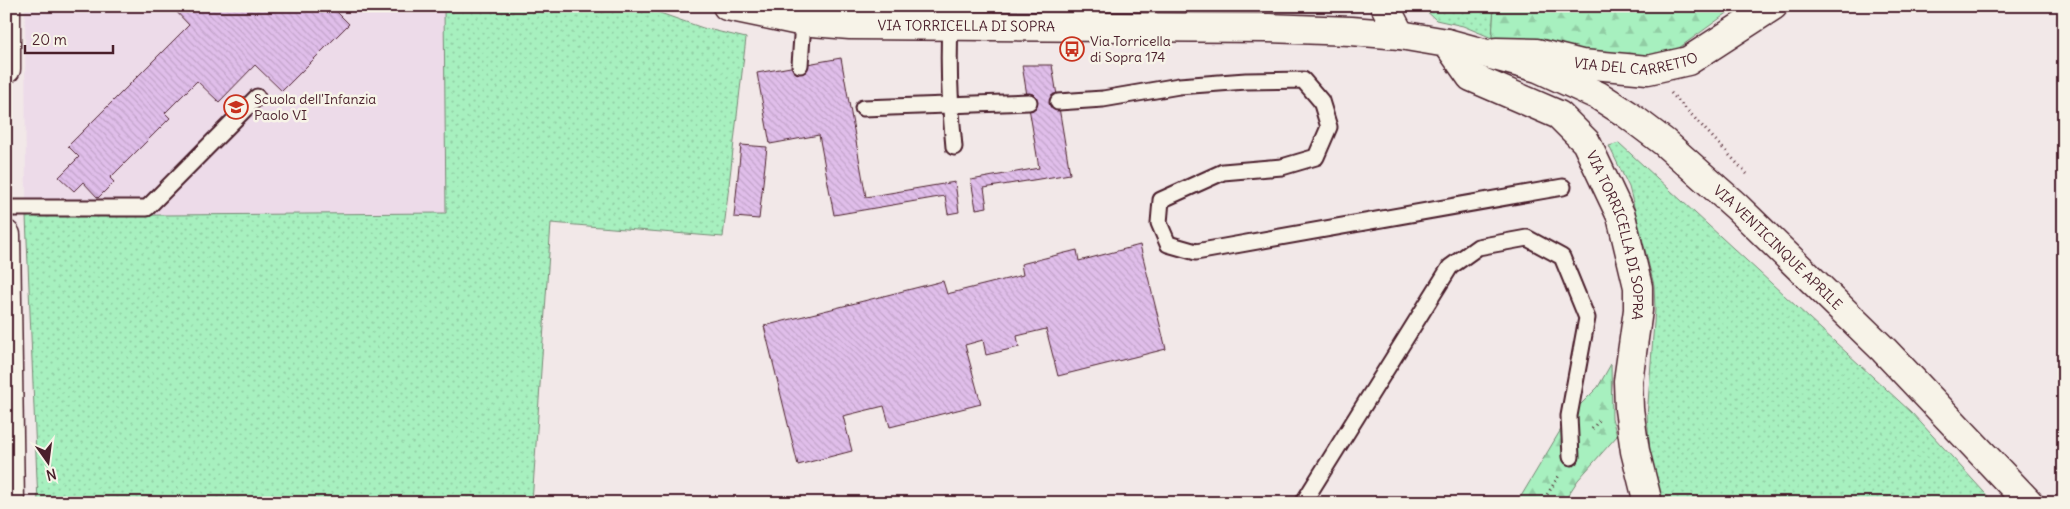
<svg xmlns="http://www.w3.org/2000/svg" width="2070" height="509" font-family="Delius,sans-serif">
  <style>
    .built { fill: #eddbe9 }
    .grass { fill: url(#grass-dots); stroke: #788875 }
    .forest { fill: url(#forest-firs); stroke: #788875 }
    .building { fill: url(#building-back-hatch); stroke: #4a1f2b }
    .lines { fill: none; stroke-linecap: round; stroke-linejoin: round }
    .lane-casing { stroke: #4a1f2b; stroke-width: 19 }
    .street-casing { stroke: #4a1f2b; stroke-width: 31 }
    .secondary-casing { stroke: #4a1f2b; stroke-width: 31 }
    .path { stroke: #4a1f2b; stroke-width: 3; stroke-dasharray: 1 4; stroke-linecap: butt }
    .lane { stroke: #f7f3e8; stroke-width: 15 }
    .street { stroke: #f7f3e8; stroke-width: 28 }
    .secondary { stroke: #f7f3e8; stroke-width: 28 }
    .labels { text-anchor: middle; stroke-width: 5; stroke-linejoin: round; paint-order: stroke }
    .street-label { font-size: 14px; fill: #4a1f2b; stroke: #f7f3e8 }
    .poi-label { font-size: 14px; fill: #4a1f2b; stroke: #f7f3e8; text-anchor: start }
  </style>
  <defs>
    <pattern id="grass-dots" width="8" height="8" patternUnits="userSpaceOnUse" patternTransform="scale(1.25)"><rect width="8" height="8" fill="#a7f0bf"/><path d="M2 2h.1M6 6h.1" fill="none" stroke="#91cda4" stroke-width="1.8" stroke-linecap="round"/></pattern>
    <pattern id="forest-firs" width="22" height="20" patternUnits="userSpaceOnUse" patternTransform="scale(1.25)"><rect width="22" height="20" fill="#a7f0bf"/><path d="M5 1l3.5 6h-7zM16 11l3.5 6h-7z" fill="#91cda4"/></pattern>
    <pattern id="building-back-hatch" width="6" height="6" patternUnits="userSpaceOnUse" patternTransform="scale(1.25)"><rect width="6" height="6" fill="#e0beea"/><path d="M-1 5l2 2M0 0l6 6M5-1l2 2" fill="none" stroke="#c2a3c9"/></pattern>
  </defs>
  <rect width="100%" height="100%" fill="#f2e8e8"/>
  <filter id="ink" filterUnits="userSpaceOnUse"><feTurbulence type="fractalNoise" baseFrequency=".02" numOctaves="2"/><feDisplacementMap in="SourceGraphic" scale="10" xChannelSelector="R" yChannelSelector="G"/><feConvolveMatrix kernelMatrix="1 2 1 2 8 2 1 2 1" color-interpolation-filters="sRGB"/></filter>
  <g filter="url(#ink)">
    <!-- built -->
    <path class="built" d="M25,6H444L446,213L26,216Z"/>
    <!-- grass -->
    <path class="grass" d="M444,6H640L703,28L746,38L723,237L551,223L532,503H38L26,216L446,213Z
      M1421,6H1494L1492,38L1463,26L1436,20Z
      M1619,143L1911,412L1994,503H1658L1653,486L1647,417L1655,309L1654,285L1629,187L1609,146Z"/>
    <!-- forest -->
    <path class="forest" d="M1494,6H1737L1665,58L1614,60L1536,44L1492,38Z
      M1611,364L1612,418L1617,436L1578,480L1563,503H1517L1569,416L1598,387Z"/>
    <!-- building -->
    <path class="building" d="M171,6H331L349,24L282,91L255,65L219,102L197,81L165,113L170,118L110,178L114,182L98,198L83,182L74,191L59,177L79,157L68,146L189,25Z
      M841,58L866,197L955,182L959,212L948,214L945,196L834,215L819,135L770,144L757,73Z
      M1022,65H1052L1070,174L984,188L987,207L976,209L971,180L1039,168Z
      M741,145L767,147L759,219L734,217Z
      M1140,245L1166,349L1058,376L1046,329L1017,336L1019,347L986,355L983,340L965,345L981,404L890,427L884,406L843,416L852,451L798,465L764,326L943,281L947,294L1023,275L1021,264L1077,250L1079,261Z"/>
    <g class="lines">
      <!-- lane casing -->
      <g class="lane-casing">
        <path id="lane" d="M950,26C948,67 950,107 954,147
          M800,65L803,22
          M1058,102L1103,99L1179,86L1246,81L1303,80L1321,101L1329,127L1316,157L1282,167L1223,172L1161,200L1159,223L1168,244L1196,252L1563,187
          M863,108L1029,102
          M6,208H147L257,97
          M1303,503L1450,267L1478,247L1527,238L1562,257L1587,318L1569,416L1571,457"/>
      </g>
      <!-- street casing -->
      <g class="street-casing">
        <g id="street">
          <path d="M1385,6L1400,35"/>
          <path id="s1" d="M1447,43L1471,77L1559,115L1586,142L1621,216L1638,287V310L1628,381L1629,409L1635,451L1648,503"/>
          <path id="s2" d="M1496,52L1537,53L1582,64L1648,70L1688,61L1773,6"/>
          <path d="M6,69V6"/>
          <path d="M6,235L10,503"/>
        </g>
      </g>
      <!-- secondary casing -->
      <g class="secondary-casing">
        <g id="secondary">
          <path id="s3" d="M727,6L799,21L850,25L1268,28L1351,31L1400,35L1447,43L1538,68L1599,96L1627,114L1664,142L1737,207L1884,350L2029,503"/>
        </g>
      </g>
      <!-- path -->
      <path class="path" d="M1671,93L1749,176
        M1592,429L1601,418
        M1542,503L1560,474"/>
      <!-- lane -->
      <use href="#lane" class="lane"/>
      <!-- street -->
      <use href="#street" class="street"/>
      <!-- secondary -->
      <use href="#secondary" class="secondary"/>
    </g>
  </g>
  <!-- icons -->
  <defs>
    <g id="bus-ring" transform="scale(1.25)"><circle r="9.5" fill="#f7f3e8" stroke="#c8321e" stroke-width="1.5"/><path d="M-5-6H5V4H4V6H2V4H-2V6H-4V4H-5ZM-3.5-4V0h7V-4ZM-3.5 1.2v1.5H-2V1.2ZM2 1.2v1.5H3.5V1.2Z" fill="#c8321e"/></g>
    <g id="school-ring" transform="scale(1.25)"><circle r="9.5" fill="#f7f3e8" stroke="#c8321e" stroke-width="1.5"/><path d="M0-5L7-2L0 1L-7-2ZM-4 1L0 2.5L4 1V4Q0 6-4 4Z" fill="#c8321e"/></g>
  </defs>
  <g fill-rule="evenodd">
    <use href="#bus-ring" x="1072" y="49"/>
    <use href="#school-ring" x="236" y="107"/>
  </g>
  <g class="labels">
    <!-- street labels -->
    <g class="street-label">
      <text dy="5" stroke="none"><textPath href="#s3" startOffset="241">VIA TORRICELLA DI SOPRA</textPath></text>
      <text dy="5" stroke="none"><textPath href="#s2" startOffset="142">VIA DEL CARRETTO</textPath></text>
      <text dy="5" stroke="none"><textPath href="#s1" startOffset="275">VIA TORRICELLA DI SOPRA</textPath></text>
      <text dy="5" stroke="none"><textPath href="#s3" startOffset="1119">VIA VENTICINQUE APRILE</textPath></text>
    </g>
    <!-- poi labels -->
    <g class="poi-label">
      <text x="1090" y="46">Via Torricella<tspan x="1090" dy="16">di Sopra 174</tspan></text>
      <text x="254" y="104">Scuola dell'Infanzia<tspan x="254" dy="16">Paolo VI</tspan></text>
    </g>
  </g>
  <!-- margin -->
  <rect width="2070" height="509" fill="none" stroke="#f7f3e8" stroke-width="25"/>
  <rect x="12" y="12" width="2045" height="484" fill="none" stroke="#4a1f2b" stroke-width="2" filter="url(#ink)"/>
  <!-- north arrow -->
  <g transform="translate(48 462) rotate(166)" stroke="#f7f3e8" stroke-width="4" paint-order="stroke">
  <path d="M0-4L9 19L0 12L-9 19Z" fill="#4a1f2b"/>
  <text y="-8" font-size="14" font-weight="bold" text-anchor="middle" fill="#4a1f2b">N</text>
  </g>
  <!-- scale -->
  <path d="M25 45v8h88v-8" fill="none" stroke="#4a1f2b" stroke-width="2.5"/>
  <text x="32" y="45" font-size="15" fill="#4a1f2b" stroke="#f7f3e8" stroke-width="4" paint-order="stroke">20 m</text>
</svg>
